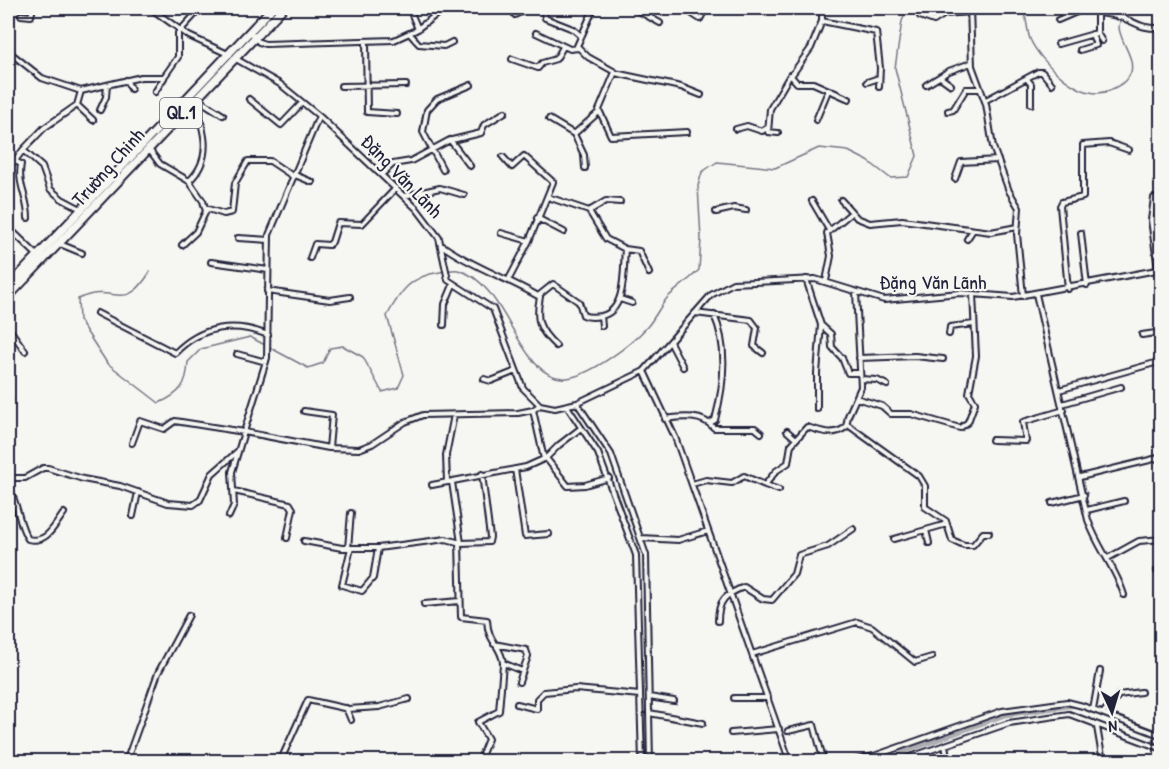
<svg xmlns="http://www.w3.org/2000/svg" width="1169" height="769" font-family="'Patrick Hand',sans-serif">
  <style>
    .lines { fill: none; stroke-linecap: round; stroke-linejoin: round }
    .stream { stroke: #757583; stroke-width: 1.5 }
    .canal { stroke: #adadb3; stroke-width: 5 }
    .street-casing { stroke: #22223b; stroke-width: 8 }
    .highway-casing { stroke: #22223b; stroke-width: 11 }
    .street { stroke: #f6f6f2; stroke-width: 4 }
    .highway { stroke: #f6f6f2; stroke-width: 7 }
    .labels { text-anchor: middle; stroke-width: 4.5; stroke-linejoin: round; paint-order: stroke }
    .shield { fill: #f6f6f2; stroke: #626272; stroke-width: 1.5 }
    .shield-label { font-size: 18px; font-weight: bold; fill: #22223b }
    .street-label { font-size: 20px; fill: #22223b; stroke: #f6f6f2 }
  </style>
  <rect width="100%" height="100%" fill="#f6f6f2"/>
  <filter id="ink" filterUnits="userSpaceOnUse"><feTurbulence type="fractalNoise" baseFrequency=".0167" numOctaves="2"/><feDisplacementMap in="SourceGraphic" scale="12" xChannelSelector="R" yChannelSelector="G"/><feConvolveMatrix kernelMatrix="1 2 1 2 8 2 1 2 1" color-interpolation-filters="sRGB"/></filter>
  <g filter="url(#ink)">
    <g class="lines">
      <!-- stream -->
      <path class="stream" d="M1021,8C1028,17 1026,28 1030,39C1040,62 1082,104 1110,90C1118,86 1127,82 1131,72C1135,57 1120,42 1119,27C1119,22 1123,15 1125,10L1129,8
        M150,272C123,316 115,281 78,299L79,320L107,363L159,403C180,394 187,385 188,362L201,349L250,337L308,368L323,363L330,348L343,346L363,357L382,392L398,388L404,375L387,316C400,292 410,276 440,272C445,271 453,269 458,270C508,282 519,383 567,378C591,375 631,345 647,327C655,318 660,306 668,297C678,288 689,280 699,270L701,239L698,186L702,172L717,162L775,168L819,148L848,151L868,161L890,178L908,177L917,156L895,68L902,21L908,8"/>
      <!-- canal -->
      <path class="canal" d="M877,762L1005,715L1076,705"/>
      <!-- street casing -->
      <g class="street-casing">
        <path id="street" d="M150,8L189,36L230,55
          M409,8L418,29
          M543,8L545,18L573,29L580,35
          M594,8L577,46L588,57L615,72L599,110L611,136L687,132
          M633,8L660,23
          M683,8L700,19L706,8
          M822,8V21L811,48L791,76L797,83H813L849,99
          M970,8L972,66L986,104L993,147L1009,191L1019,208L1017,234L1023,296
          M1061,8L1064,17
          M1089,8C1098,15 1105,13 1116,16C1135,20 1136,29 1162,28
          M1097,13V33L1102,41
          M21,15L31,16L33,8
          M515,15L530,8
          M920,16L934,21L945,14L970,12
          M1058,20L1086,8
          M822,21L876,32L880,68L879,87
          M250,32L259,42L265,44L394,40L416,30L445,8
          M536,33L570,49L578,48
          M410,34L419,44L444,46L452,42
          M366,42L367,112L397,114
          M1058,44L1097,33
          M1080,50L1096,45L1092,34
          M13,55L42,78L81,91L141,77H164L178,57V33L201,8
          M236,59L280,84L319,116L417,209L439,238L448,280L493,309L523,388L540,405L555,408L577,403L644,371L711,295L733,283L815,279L884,300L960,293L1013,297L1162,269
          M512,59L538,68L542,63L556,59L563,47
          M615,73L681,87L701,95
          M940,77L951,85
          M1027,79L1031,84V104
          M126,80L131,89
          M867,82L879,78
          M926,85L949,71L971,63
          M341,86L406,85
          M155,92L164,78
          M196,98L223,115
          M249,99L281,125L302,103
          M986,100L1038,72H1042L1052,84
          M77,105L93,120
          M100,110L106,97L107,85
          M948,111L953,110L966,89H979
          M319,116L269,235L267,358L244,432L329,448L359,449L372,444L405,422L423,415L518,413L533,410L540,405
          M549,119L574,134L599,112
          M816,120L828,91
          M736,129L747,126L762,131L767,128
          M778,133L768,132L770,109L790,75
          M574,134L584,155L585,168
          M450,140L470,166
          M148,148L160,164L189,181
          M23,150L15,161L21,164C17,185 28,197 28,218
          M503,157L512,167L524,156L553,182L529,241L509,279
          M443,170L423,132L427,110L437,99L471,85
          M382,174L393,164L411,161L448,141L481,133L484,125L505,112
          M295,175L312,182
          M955,179L961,162L998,160
          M404,196L440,188L464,195
          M548,197L589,211L606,239L625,249L639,251L649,273
          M1154,198L1151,220L1158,269
          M841,200L857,218L870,223L902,220L991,232L1017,227
          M812,201L829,230
          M205,208L224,214L232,212L235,183L248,161H270L294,177
          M81,209L62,199L50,189L42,167L23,150L44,128L77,105L81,91
          M589,211L606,201L620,202
          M716,212L734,208L746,210
          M537,218L564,232
          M8,227L37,255
          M501,233L529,241
          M1081,233L1087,285
          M238,238L269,240
          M967,239L973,230
          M60,244L82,253
          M182,245L196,232L206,211L203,201L189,181C214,158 204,129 194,100
          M443,246C473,267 507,278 538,296L553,284L579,302L583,315C589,318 595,317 601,316C627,311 623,269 625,249
          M310,258L315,244L329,245L332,242L338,223L362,224L396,188
          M211,262L268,270
          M806,279L821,325L817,373V409
          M826,281L831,256L827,233L851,213
          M1068,289L1060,206L1062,202L1083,197V145L1109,143L1129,150
          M267,291L330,300L350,297
          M1036,294L1088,520C1097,547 1116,568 1124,595
          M540,297C535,320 539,330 556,346
          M620,299L632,303
          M97,313L175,353C201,326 234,321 268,335
          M695,313L751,320L757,328L754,346L763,353
          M601,316L602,326
          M444,325L445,304L453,285
          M821,325L831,334L832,347L842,358L848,373H860
          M8,327L25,351
          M949,334L950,327L974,324
          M1142,335L1162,332
          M670,342L683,367
          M237,354L266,362
          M859,358L915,356L943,359
          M644,371L675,437L790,762
          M484,379L491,381L516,371
          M861,379L877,380L887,385
          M1059,390L1162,361
          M856,398L882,406L891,414H911L960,428L968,422L975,403L969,393L976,356L973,294
          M8,399H10
          M577,403L611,454L646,555L650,762
          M1062,404L1121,387
          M567,406L598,453L636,555L642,762
          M533,410L544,459
          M304,411L332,415L329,448
          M665,419C682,417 702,414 714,428H755L761,433
          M710,423L715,420C724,386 729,348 714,315
          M848,425L919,476L925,486V507L946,521L952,540L964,545H973L983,533H989
          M787,431L796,439
          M992,440L1026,441L1023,422L1064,410
          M132,443L140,421L164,429L175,421L244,432L232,472L234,505L229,516
          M546,458L568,486L585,485L609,478
          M515,469L525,536L549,534
          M1080,477L1162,457
          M8,478H25L43,468H48L83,479L120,486L168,503L193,505L200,500L212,474L238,451
          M447,482L446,455L454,415
          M452,482L461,543
          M692,484L706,480L732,483L744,476L765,485L776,471L788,463L791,445L807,427C821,431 833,437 846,427L848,416L861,387L856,292
          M432,485L526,467L546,458L559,445L581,428
          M765,485L779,490
          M8,486C19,505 18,524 28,539C47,544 54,526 64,513
          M234,491L290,504L293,509L287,538
          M1052,503L1084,495
          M1087,510L1124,501
          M133,516L138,492
          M926,530L929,543
          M641,538L678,540L708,531
          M894,539L947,524
          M304,541L342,548H378L446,539L461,543L489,542L490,537L482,474
          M459,543L461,617L487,620C488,644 501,644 503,663L522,671
          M348,548L351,513
          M351,548L342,585L362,591L373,578L378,548
          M1108,558L1139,541L1162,539
          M1157,571L1162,570
          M424,604L460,601
          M718,621C718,600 726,594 744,587L763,599L772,600L794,574L799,555L828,546L853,529
          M494,644L526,650L528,656L519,682
          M752,654L857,622L872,627L915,662L932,657
          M649,697L674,701
          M734,698H768
          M517,704L537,709V699L544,692L576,689L640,695
          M346,708L351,720
          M1093,710L1100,671
          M649,713L703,723
          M1103,713L1119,695L1141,692
          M1094,723L1097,727L1103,762
          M788,731L814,725L824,762
          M731,733L779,729
          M945,745L948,762
          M126,762L158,673L189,615
          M280,762L308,700L348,709L379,707L409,699
          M486,762L482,754L488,739L478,722L499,711L503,664
          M850,762L874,756L1002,711L1067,702L1083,706L1162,736
          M896,762L1009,723L1069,714L1162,749"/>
      </g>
      <!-- highway casing -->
      <g class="highway-casing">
        <path id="highway" d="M8,287L272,8
          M8,297L283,8"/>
      </g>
      <!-- street -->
      <use href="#street" class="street"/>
      <!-- highway -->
      <use href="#highway" class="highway"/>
    </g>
  </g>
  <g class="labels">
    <!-- shield labels -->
    <rect class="shield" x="160" y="98" width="42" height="30" rx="4.5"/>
    <g class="shield-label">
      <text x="181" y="119">QL.1</text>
    </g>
    <!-- street labels -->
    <g class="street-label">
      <text transform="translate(108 167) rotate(-48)" y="7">Trường Chinh</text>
      <text transform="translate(402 176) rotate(46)" y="7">Đặng Văn Lãnh</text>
      <text x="933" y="289">Đặng Văn Lãnh</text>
    </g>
  </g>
  <!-- margin -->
  <rect width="1169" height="769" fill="none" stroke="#f6f6f2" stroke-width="30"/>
  <rect x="15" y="15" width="1139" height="739" fill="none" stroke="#22223b" stroke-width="2" filter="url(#ink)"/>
  <!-- north arrow -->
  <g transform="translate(1112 712) rotate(176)" stroke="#f6f6f2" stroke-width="4.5" paint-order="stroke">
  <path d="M0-4.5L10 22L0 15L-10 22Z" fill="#22223b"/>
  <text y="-9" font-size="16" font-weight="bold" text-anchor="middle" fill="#22223b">N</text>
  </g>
</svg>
